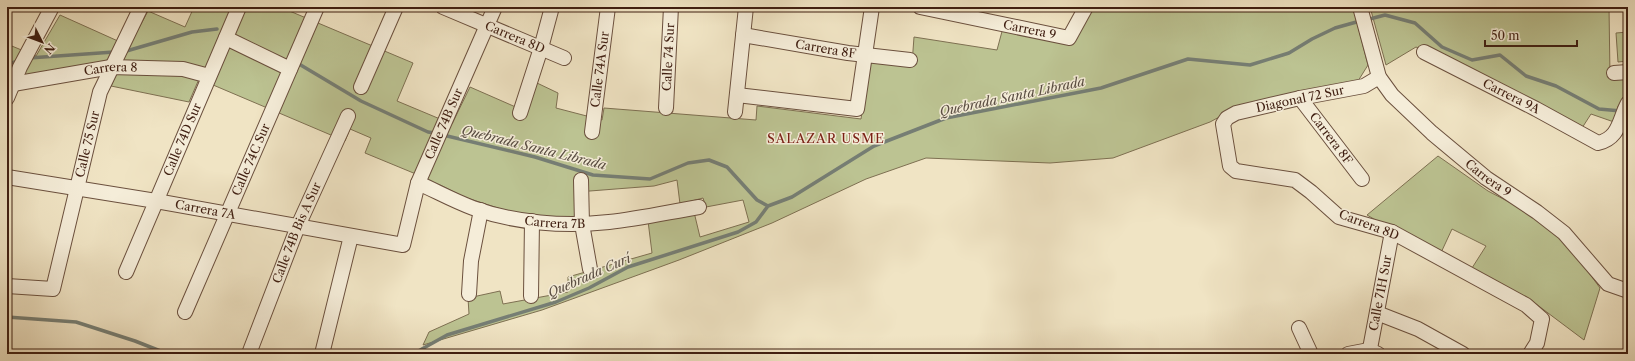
<svg xmlns="http://www.w3.org/2000/svg" width="1635" height="361" font-family="'Libre Caslon Text',serif">
  <style>
    .green { fill: #bcc392; stroke: #7e7052 }
    .lines { fill: none; stroke-linecap: round; stroke-linejoin: round }
    .stream { stroke: #767e74; stroke-width: 3.5 }
    .minor-casing { stroke: #6b503e; stroke-width: 16 }
    .minor { stroke: #f5edd9; stroke-width: 14 }
    .labels { text-anchor: middle; stroke-width: 3; stroke-linejoin: round; paint-order: stroke }
    .street-label { font-size: 12px; fill: #3f1e11; stroke: #f5edd9 }
    .water-label { font-size: 13px; font-style: italic; fill: #5a4e43; stroke: #f5edd9 }
    .neighbourhood-label { font-size: 13px; letter-spacing: 1px; fill: #7a1f14; stroke: #f5edd9 }
  </style>
  <rect width="100%" height="100%" fill="#f0e4c4"/>
  <filter id="stains"><feTurbulence type="fractalNoise" baseFrequency=".005" numOctaves="4"/><feColorMatrix values="0 0 0 0 .2 0 0 0 0 .09 0 0 0 0 .02 0 0 0 .5 -.17"/></filter>
  <radialGradient id="worn" r=".72"><stop offset=".6" stop-color="#630" stop-opacity="0"/><stop offset="1" stop-color="#630" stop-opacity=".3"/></radialGradient>
  <!-- green -->
  <path class="green" d="M194,7H280L413,63L397,101L452,124L470,87L527,112L537,83L558,93L556,108L602,120L604,108L756,120L757,106L861,119L869,60L912,64L914,37L997,50L1004,24L1069,38L1086,7H1353L1368,65L1358,81L1234,109L1210,122L1113,158L1050,163L926,158L866,179L772,223L679,260L542,310L423,345L429,332L469,314L468,298L500,291L503,304L568,292V277L652,253L648,221L694,212L700,237L749,222L743,200L706,207L703,198L680,204L677,180L654,186L577,192L576,218H555L513,213L464,197L428,179L365,153L371,138L350,129L345,141L199,79L189,102L111,86L122,61L7,83V44L36,56L60,15L129,46L148,11L185,27Z
    M1370,7H1609L1610,77L1628,76V94L1618,106L1614,122L1591,114L1582,128L1416,47L1386,65Z
    M1628,32V61L1618,62L1616,33Z
    M1438,156L1488,191L1511,203L1545,226L1569,245L1600,288L1584,340L1532,301L1472,268L1486,246L1452,229L1439,257L1367,215Z"/>
  <g class="lines">
    <!-- stream -->
    <path class="stream" d="M1366,20L1385,15L1415,23L1442,47L1472,60L1500,55L1526,76L1556,86L1599,109L1621,111
      M123,52L192,32L217,29
      M29,58L114,52
      M299,64L361,101L428,132L435,133
      M7,65L19,60
      M443,135L535,157L593,175L650,179L688,163L709,160L727,167L757,200L768,206L792,197L874,146L946,118L1101,88L1188,59L1250,65L1289,53L1312,39L1335,28L1360,21
      M7,317L76,322L135,341L168,354
      M413,354L447,335L556,302L589,288L628,267L738,232L756,222L768,206"/>
    <!-- minor casing -->
    <g class="minor-casing">
      <g id="minor">
        <path id="s1" d="M443,7L564,58"/>
        <path id="s2" d="M920,7L1069,38L1086,7"/>
        <path id="s3" d="M1360,7L1379,77L1392,95L1432,133L1486,178L1537,212L1564,233L1608,284L1628,291"/>
        <path id="s4" d="M743,35L848,53L910,60"/>
        <path d="M226,38L290,69"/>
        <path id="s5" d="M1424,52L1536,109L1598,143C1620,138 1619,119 1628,103"/>
        <path d="M1614,73L1628,72"/>
        <path d="M1379,77L1364,86L1300,98L1236,113L1227,118L1223,124L1230,166L1236,171L1295,180L1311,192L1339,217L1392,232L1526,305L1542,319L1537,343L1530,354"/>
        <path id="s6" d="M13,84L111,67L183,69L209,76"/>
        <path d="M361,87L396,7"/>
        <path d="M737,95L857,109L872,7"/>
        <path d="M7,98L20,67L52,7"/>
        <path id="s7" d="M1300,98L1362,179"/>
        <path id="s8" d="M666,108L671,7"/>
        <path d="M735,112L746,7"/>
        <path d="M520,113L541,48L552,7"/>
        <path id="s9" d="M592,132L608,7"/>
        <path id="s10" d="M7,177L156,201L403,245L418,183L495,7"/>
        <path d="M581,180L582,224L590,269"/>
        <path id="s11" d="M418,183C436,191 454,201 473,208C515,223 564,227 609,222C639,219 669,212 699,207"/>
        <path id="s12" d="M126,272L239,7"/>
        <path id="s13" d="M7,286L53,289L100,92L141,7"/>
        <path d="M469,294L471,261L481,210"/>
        <path d="M531,296L532,221"/>
        <path id="s14" d="M185,312L317,7"/>
        <path d="M1377,313L1418,329L1463,354"/>
        <path d="M1299,328L1311,354"/>
        <path id="s15" d="M250,351L298,226L348,116"/>
        <path d="M322,354L351,236"/>
        <path d="M1348,354L1369,350L1378,354"/>
        <path id="s16" d="M1369,354L1392,232"/>
      </g>
    </g>
    <!-- minor -->
    <use href="#minor" class="minor"/>
  </g>
  <g class="labels">
    <!-- street labels -->
    <g class="street-label">
      <text dy="4" stroke="none"><textPath href="#s2" startOffset="112">Carrera 9</textPath></text>
      <text dy="4" stroke="none"><textPath href="#s1" startOffset="78">Carrera 8D</textPath></text>
      <text dy="4" stroke="none"><textPath href="#s4" startOffset="84">Carrera 8F</textPath></text>
      <text dy="4" stroke="none"><textPath href="#s8" startOffset="51">Calle 74 Sur</textPath></text>
      <text dy="4" stroke="none"><textPath href="#s6" startOffset="99">Carrera 8</textPath></text>
      <text dy="4" stroke="none"><textPath href="#s9" startOffset="63">Calle 74A Sur</textPath></text>
      <text dy="4" stroke="none"><textPath href="#s5" startOffset="98">Carrera 9A</textPath></text>
      <text transform="translate(1300 99) rotate(-12)" y="4">Diagonal 72 Sur</text>
      <text dy="4" stroke="none"><textPath href="#s10" startOffset="530">Calle 74B Sur</textPath></text>
      <text dy="4" stroke="none"><textPath href="#s7" startOffset="51">Carrera 8F</textPath></text>
      <text dy="4" stroke="none"><textPath href="#s12" startOffset="144">Calle 74D Sur</textPath></text>
      <text dy="4" stroke="none"><textPath href="#s13" startOffset="195">Calle 75 Sur</textPath></text>
      <text dy="4" stroke="none"><textPath href="#s14" startOffset="166">Calle 74C Sur</textPath></text>
      <text dy="4" stroke="none"><textPath href="#s3" startOffset="222">Carrera 9</textPath></text>
      <text dy="4" stroke="none"><textPath href="#s10" startOffset="201">Carrera 7A</textPath></text>
      <text dy="4" stroke="none"><textPath href="#s11" startOffset="144">Carrera 7B</textPath></text>
      <text transform="translate(1369 225) rotate(21)" y="4">Carrera 8D</text>
      <text dy="4" stroke="none"><textPath href="#s15" startOffset="127">Calle 74B Bis A Sur</textPath></text>
      <text dy="4" stroke="none"><textPath href="#s16" startOffset="62">Calle 71H Sur</textPath></text>
    </g>
    <!-- water labels -->
    <g class="water-label">
      <text transform="translate(1012 96) rotate(-12)" y="5">Quebrada Santa Librada</text>
      <text transform="translate(534 147) rotate(14)" y="5">Quebrada Santa Librada</text>
      <text transform="translate(589 275) rotate(-24)" y="5">Quebrada Curí</text>
    </g>
    <!-- neighbourhood labels -->
    <g class="neighbourhood-label">
      <text x="826" y="143">SALAZAR USME</text>
    </g>
  </g>
  <!-- margin -->
  <rect width="1635" height="361" fill="none" stroke="#f0e4c4" stroke-width="24"/>
  <rect x="8" y="8" width="1619" height="345" fill="none" stroke="#3f1e11" stroke-width="2"/>
  <rect x="12" y="12" width="1611" height="337" fill="none" stroke="#3f1e11"/>
  <!-- north arrow -->
  <g transform="translate(42 42) rotate(132)" stroke="#f5edd9" stroke-width="3" paint-order="stroke">
  <path d="M0-3L7 15L0 10L-7 15Z" fill="#3f1e11"/>
  <text y="-6" font-size="11" font-weight="bold" text-anchor="middle" fill="#3f1e11">N</text>
  </g>
  <!-- scale -->
  <path d="M1485 40v6h92v-6" fill="none" stroke="#3f1e11" stroke-width="2"/>
  <text x="1491" y="40" font-size="12" fill="#3f1e11" stroke="#f5edd9" stroke-width="3" paint-order="stroke">50 m</text>
  <rect width="100%" height="100%" filter="url(#stains)"/>
  <rect width="100%" height="100%" fill="url(#worn)"/>
</svg>
